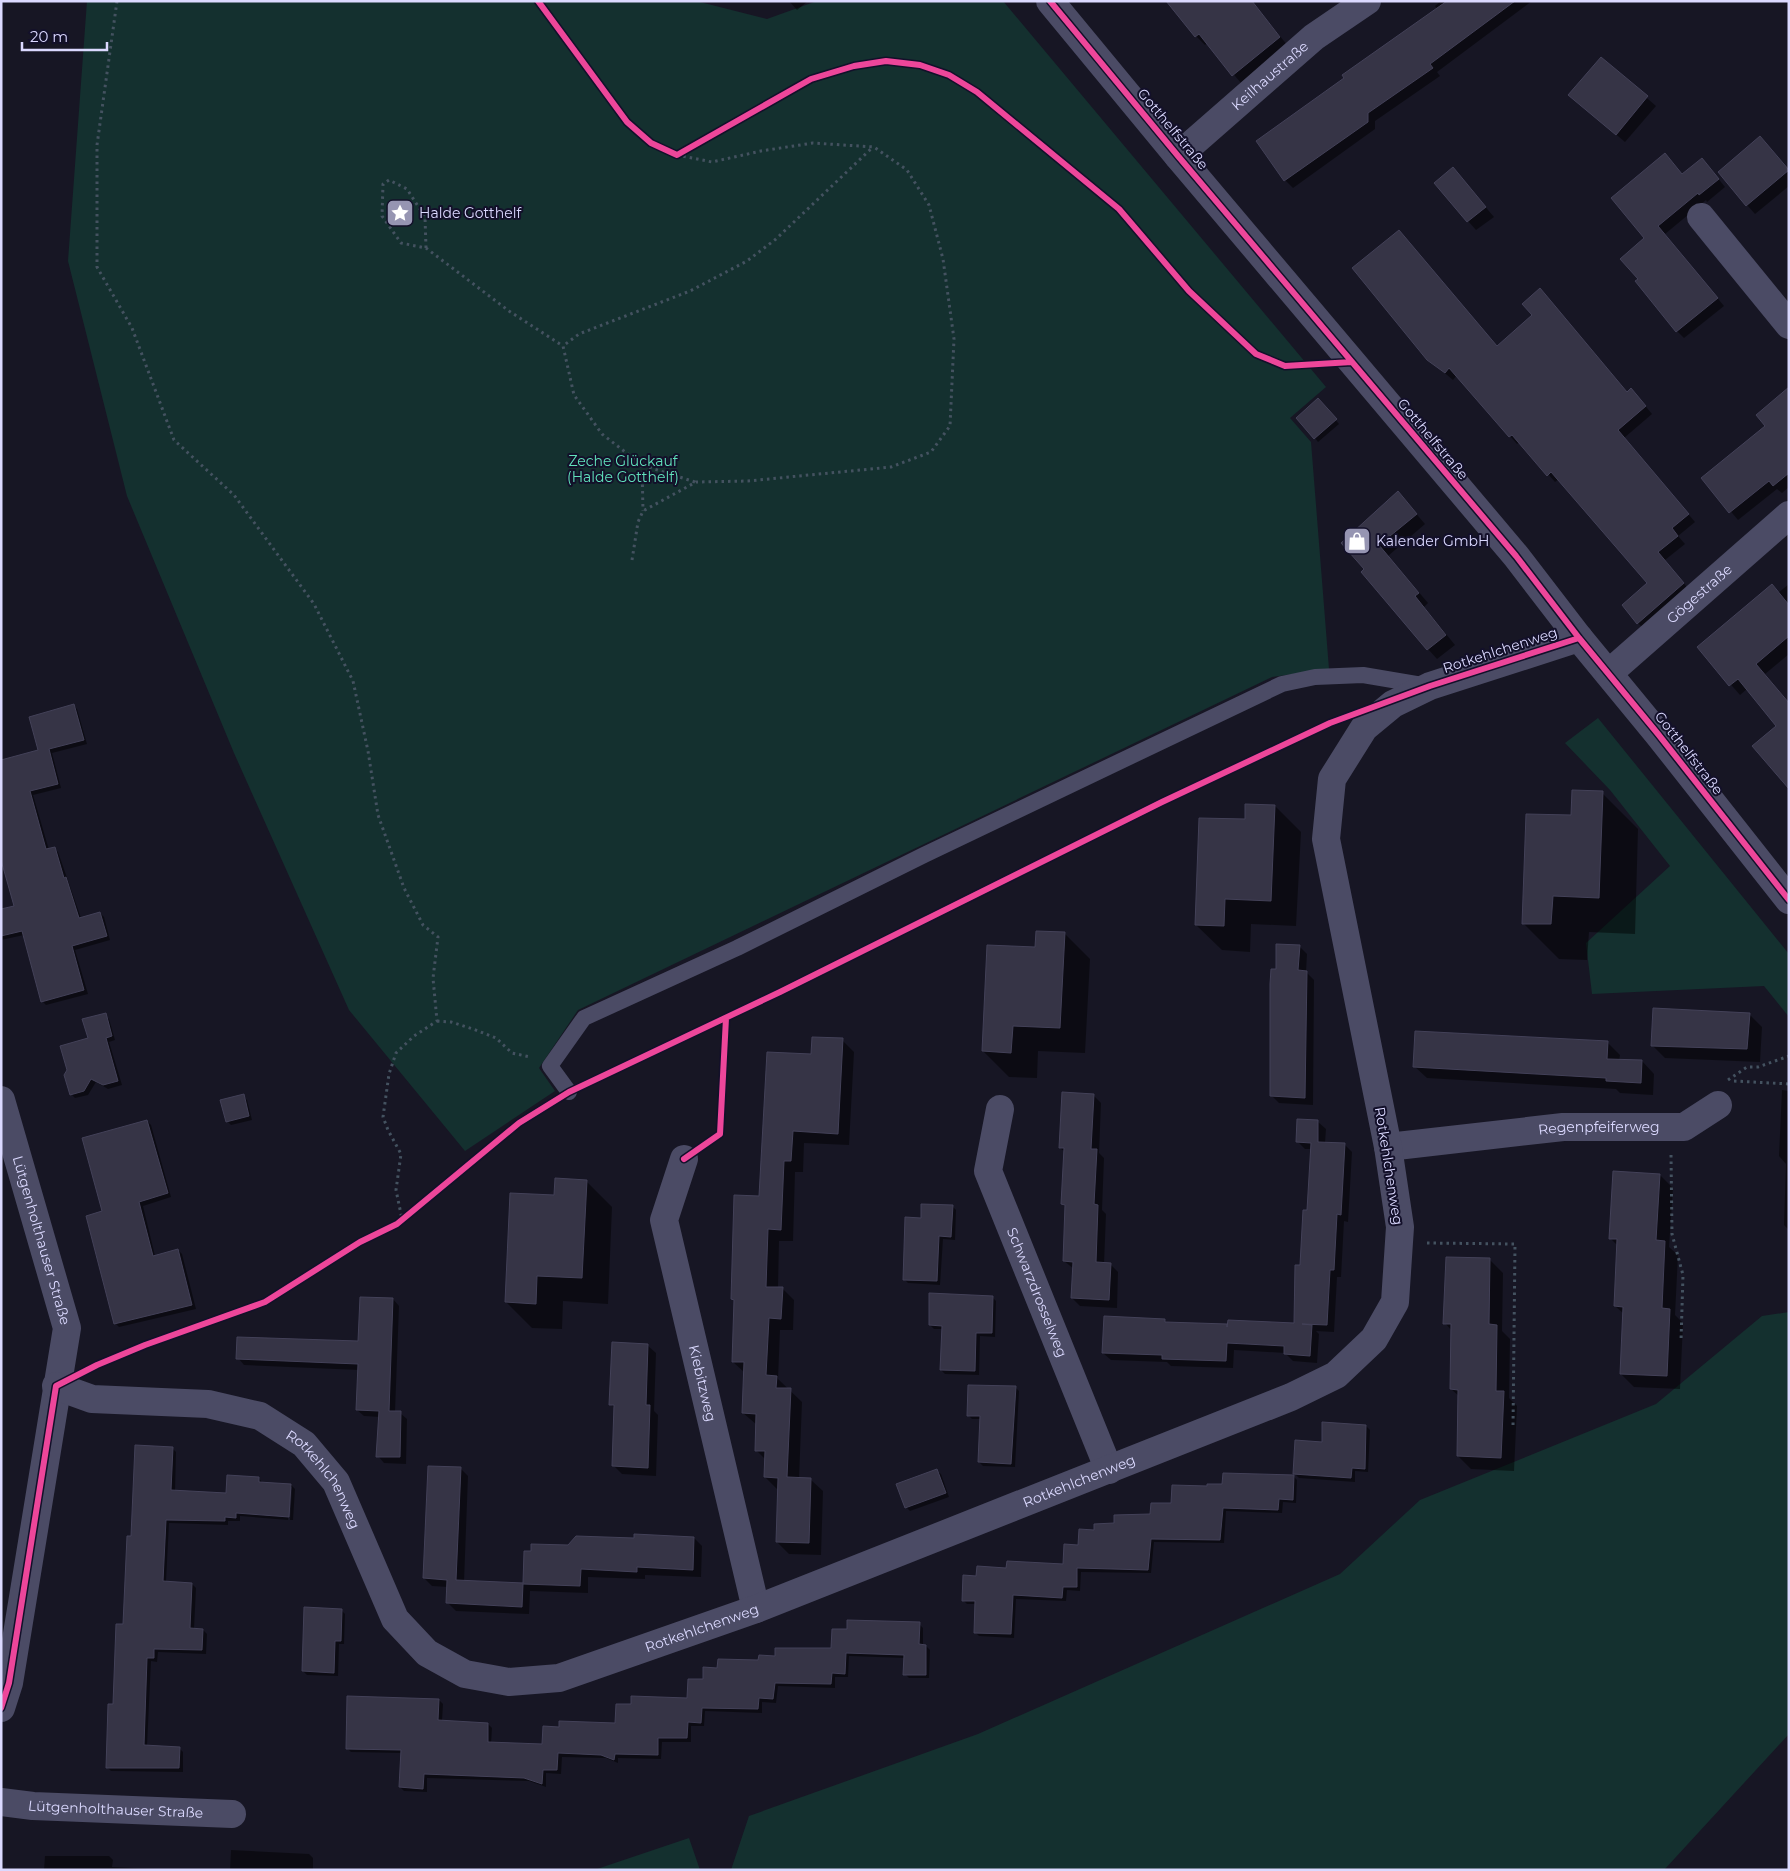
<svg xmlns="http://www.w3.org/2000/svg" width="1790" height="1871" font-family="Montserrat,sans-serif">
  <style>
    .green { fill: #14302f }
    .shadow { fill: #0007 }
    .building { fill: #363446; stroke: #434158 }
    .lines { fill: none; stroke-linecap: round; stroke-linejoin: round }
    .path { stroke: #445260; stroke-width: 3; stroke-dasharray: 2.5 4; stroke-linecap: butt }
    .lane { stroke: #4b4b65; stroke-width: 16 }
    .street { stroke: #4b4b65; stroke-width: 28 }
    .cycleway-casing { stroke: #13102a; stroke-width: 9 }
    .cycleway { stroke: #ed469a; stroke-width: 6 }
    .labels { text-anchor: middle; stroke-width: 4; stroke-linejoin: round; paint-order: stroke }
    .street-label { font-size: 14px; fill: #dbd9ff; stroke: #13102a }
    .poi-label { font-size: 14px; fill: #dbd9ff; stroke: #13102a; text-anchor: start }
    .park-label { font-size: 14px; fill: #61e3bc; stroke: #13102a }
  </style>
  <rect width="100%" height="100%" fill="#171624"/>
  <!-- green -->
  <path class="green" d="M87,1H696L767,19L817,1H1003L1326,387L1290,418L1311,442L1329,669L1272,677L578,1010L539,1068L555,1091L465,1151L349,1010L234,753L127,496L68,261Z
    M1598,718L1789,954V1017L1764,986L1592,994L1586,943L1670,866L1610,790L1565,743Z
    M1789,1312V1734L1664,1870H731L749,1816L978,1734L1340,1574L1420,1500L1656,1404L1762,1316Z
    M689,1838L700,1870H594Z"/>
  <!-- shadow -->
  <path class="shadow" d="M789,1H808L797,10Z
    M1168,1L1256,7L1288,46L1241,83L1207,43L1205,45L1196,36Z
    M1441,1H1532L1437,72L1440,76L1375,121V129L1293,188L1285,180L1346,79L1438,10L1435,6Z
    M1601,58L1656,106L1625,142L1579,103Z
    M1760,137L1789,170V186L1755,214L1747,205Z
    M1709,167L1725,187L1707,202L1706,200L1665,234L1724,306L1684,338L1677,331L1640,279L1646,238L1683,175Z
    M1453,169L1494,217L1476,230L1468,221Z
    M1547,297L1628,393L1638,397L1652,414L1624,438L1695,522L1678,536L1685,544L1665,560L1690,591L1645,630L1638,623L1649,583L1559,479L1555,482L1520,442L1517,444L1510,436L1457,375L1453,380L1428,359L1497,347L1534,316Z
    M1789,388V487L1782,493L1777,489L1738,520L1703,478L1767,426Z
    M1322,404L1339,424L1318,442L1315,438Z
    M1407,503L1425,524L1388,556L1428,603L1424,607L1455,645L1437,659L1428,649L1366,569L1343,543Z
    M1789,584V654L1765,674L1789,703L1778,726L1747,689L1740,695L1698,647L1778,593Z
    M73,705L77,709L87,744L52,753L61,788L33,795L49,850L54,848L58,852L81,918L100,913L104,917L110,940L75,950L88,994L46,1005L42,1001L24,935L1,940V910L16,907L1,856L40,750Z
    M1602,793L1638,829L1635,934L1589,932L1587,960L1559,959L1523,923Z
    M1275,806L1301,832L1296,926L1251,924L1250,952L1222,950L1196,925L1246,821Z
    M1064,933L1090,959L1085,1053L1038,1051L1037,1078L1009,1077L983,1051L1036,948Z
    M1299,946L1307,954L1306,972L1314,980L1313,1105L1279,1103L1271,1095L1278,970Z
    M1749,1014L1762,1027L1760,1062L1665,1058L1652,1045Z
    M105,1015L109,1019L115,1040L109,1042L122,1085L108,1089L96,1082L88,1095L75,1098L71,1094Z
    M842,1040L854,1052L849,1145L804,1143L803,1172H795L793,1241H779L778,1288H782L794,1300L793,1330H780L778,1379L802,1402L799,1479L811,1480L823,1491L821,1555L789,1554L777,1542L779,1489H777L765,1477L766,1460L756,1450L757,1425L743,1413L745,1373L733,1362L735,1302L732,1299L761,1198L812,1055Z
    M1607,1042L1620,1055L1619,1061H1642L1654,1074L1653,1095L1620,1093L1616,1089L1427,1078L1414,1066Z
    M1782,1090L1789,1091V1230L1784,1225L1786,1164L1779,1156Z
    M1093,1095L1101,1103L1099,1153L1104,1158L1102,1210L1106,1214L1104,1264H1110L1118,1272L1117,1308L1080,1306L1072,1298L1074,1269L1064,1261L1066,1208L1063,1204L1065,1152L1060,1148Z
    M243,1096L247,1100L252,1120L231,1125L227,1121Z
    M147,1121L151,1125L171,1197L143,1206L155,1256L178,1250L182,1254L196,1309L119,1327L115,1323L104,1212Z
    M1318,1122L1326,1129L1325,1143L1344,1144L1352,1152L1348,1222L1344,1221L1341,1277H1337L1334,1332L1316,1331L1319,1334L1317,1363L1293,1361L1285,1353L1234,1350L1233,1368L1171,1366L1167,1362L1111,1360L1103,1353L1165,1320L1168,1324L1227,1325L1229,1327L1295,1325L1309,1212L1312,1149H1305L1298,1142Z
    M1660,1175L1673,1188L1669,1247L1678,1255L1675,1315L1683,1323L1680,1389L1634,1387L1621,1374L1624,1314L1615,1306L1618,1246L1610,1238Z
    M586,1181L612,1207L608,1304L563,1301L562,1329L532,1328L506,1302L556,1196Z
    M952,1206L956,1210L955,1240L943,1239L940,1285L908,1283L904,1279L922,1219Z
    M1490,1260L1503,1273L1502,1331L1510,1339L1509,1398L1517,1406L1514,1471L1471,1469L1458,1456L1460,1397L1451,1389L1452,1331L1445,1323Z
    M992,1297L996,1301L995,1337L980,1336L979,1375L945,1374L941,1370L943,1329H934L930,1325Z
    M393,1299L399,1306L395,1412L400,1413L407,1419L406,1464L384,1463L378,1456L380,1417L364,1416L357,1410L359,1370L244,1365L238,1358L360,1343Z
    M647,1345L656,1353L654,1411L658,1415L656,1476L622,1474L614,1466L615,1409L611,1404Z
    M1015,1387L1019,1391L1015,1467L983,1466L979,1462L981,1419H972L968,1415Z
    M1366,1426L1370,1430L1368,1472L1355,1471V1482L1299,1478L1295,1474L1323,1444Z
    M172,1448L176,1452L175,1492L228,1495L259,1478L263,1484L291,1485L295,1489L293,1520H290L292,1487H290L288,1520L240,1516V1521H228V1525L169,1523L166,1582L192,1584L196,1588L194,1629L203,1630L207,1634L206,1654L158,1652L157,1662L151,1661L147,1746L179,1748L183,1752V1772L111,1771L107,1767L124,1626L132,1538Z
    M460,1468L468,1476L464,1582L524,1584L568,1546L635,1540L694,1538L702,1546L701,1577L645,1575V1579L588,1577V1593L530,1591L529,1614L456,1611L448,1603V1587L432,1586L424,1578Z
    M937,1471L941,1474L949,1497L910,1511L906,1507Z
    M1293,1476L1297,1480L1296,1503L1283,1502L1282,1513L1226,1511L1224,1543L1154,1542L1151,1573L1081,1572L1080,1591L1067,1590L1066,1601L1016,1599L1014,1638L979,1636L975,1632L976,1604H967L963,1600L977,1577L1008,1570L1064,1565L1095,1531L1151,1516L1208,1487Z
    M341,1610L345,1614L344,1644H339L338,1676L307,1675L303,1671Z
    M919,1624L923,1628V1646H926L930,1650L929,1678H909L905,1674V1658L849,1656L848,1677H835V1688L778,1686L776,1703L762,1702V1713L705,1711L704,1726H691V1742H662L661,1759L618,1758V1763L606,1758L562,1757L561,1774L546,1773V1787L529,1781L427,1778V1792L404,1791L400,1787L402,1753L351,1752L347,1748L439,1700L443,1704L442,1721L488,1724L492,1728L491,1744L543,1746L560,1728L616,1724L688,1700L704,1681L719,1669L760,1662L776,1657L832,1650L848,1630Z
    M231,1850L309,1854L313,1858V1870H230Z
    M45,1856H109L113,1860L112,1867L175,1870H44Z"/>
  <!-- building -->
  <path class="building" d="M1166,1H1252L1280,37L1232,76L1199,34L1195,37Z
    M1447,1H1515L1430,64L1433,68L1368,113V122L1284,181L1256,141L1344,78L1342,75Z
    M1601,57L1648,96L1616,135L1568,95Z
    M1760,136L1789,170L1746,206L1718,172Z
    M1665,153L1682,174L1702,158L1719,179L1699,195L1698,193L1658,226L1718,298L1676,332L1635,281L1638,279L1620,259L1644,238L1611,198Z
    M1453,167L1486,207L1467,222L1434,183Z
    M1399,230L1497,346L1532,315L1522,304L1540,288L1627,392L1631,388L1646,406L1618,430L1689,514L1672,528L1678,536L1658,552L1684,583L1637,624L1622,605L1647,583L1551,472L1547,476L1512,435L1509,437L1449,368L1445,373L1427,360L1352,268Z
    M1789,387V473L1773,486L1769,481L1729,513L1701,478L1765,426L1756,415Z
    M1318,398L1337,419L1314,439L1296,418Z
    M1398,491L1417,514L1379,545L1419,593L1415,596L1446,635L1427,650L1361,572L1364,569L1341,543Z
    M1772,584L1789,605V636L1756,664L1789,703V789L1752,746L1776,726L1738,679L1729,686L1697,647Z
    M74,704L84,740L49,749L58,784L30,791L46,849L55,847L64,878L66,877L79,918L100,912L107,936L72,946L84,990L41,1002L22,931L1,936V909L14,906L1,860V760L38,750L29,717Z
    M1572,790L1603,791L1599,898L1553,896L1551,924H1522L1526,814L1571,815Z
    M1245,804L1275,805L1271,901L1225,899L1224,926L1195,925L1199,818L1245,819Z
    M1036,931L1065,932L1060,1028L1013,1026L1011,1053L982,1051L987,945L1035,947Z
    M1276,944L1300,945L1298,970L1307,971L1305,1098L1270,1096V984L1271,969H1276Z
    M1653,1008L1750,1013L1747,1049L1651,1046Z
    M106,1013L112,1036L106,1038L118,1081L103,1085L91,1079L84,1091L70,1095L64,1075L67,1070L60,1046L88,1038L82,1019Z
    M1415,1031L1608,1041L1607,1059L1642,1060L1641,1083L1606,1081V1078L1413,1067Z
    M812,1037L843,1038L838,1134L793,1131L791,1161H784L781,1230L768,1229L766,1287H783L781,1319L769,1318L766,1375L777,1376L776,1388H791L787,1477L811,1478L809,1543L776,1542L778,1478L764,1477L765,1451H755L756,1414L742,1413L744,1362H732L734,1300L731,1299L734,1195L759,1196L767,1052L811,1054Z
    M1062,1092L1094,1094L1091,1149H1097L1094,1204L1098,1205L1096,1262L1111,1263L1109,1300L1071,1298L1073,1262L1063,1261L1065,1205L1061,1204L1064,1148H1059Z
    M244,1094L249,1116L226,1122L220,1100Z
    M1297,1119L1318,1120V1142L1345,1143L1341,1215L1337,1214L1334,1270H1330L1327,1325L1302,1324L1312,1325L1310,1356L1284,1354V1346L1227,1343L1226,1361L1162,1359V1355L1102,1353L1104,1316L1165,1319V1322L1227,1324V1327L1228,1320L1294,1323L1295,1265H1300L1303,1210H1307L1311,1143L1296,1142Z
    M147,1120L168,1193L139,1202L153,1256L178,1249L192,1305L114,1324L86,1216L102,1211L82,1138Z
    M1613,1171L1660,1174L1656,1240L1665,1241L1662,1308L1670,1309L1667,1376L1620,1374L1623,1307L1614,1306L1617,1239H1609Z
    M555,1178L587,1180L582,1278L537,1276L536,1304L505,1302L510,1193L554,1195Z
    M921,1204L953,1205L951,1237L939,1236L937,1281L903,1280L905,1217L921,1218Z
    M1446,1257L1490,1258L1489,1324L1497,1325L1496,1391H1504L1501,1458L1457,1456L1458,1390L1450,1389L1451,1324H1443Z
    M929,1293L993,1296L992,1333H976L975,1371L940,1370L942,1326L929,1325Z
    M360,1297L393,1298L389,1411H401L400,1457H376L379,1411L356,1410L358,1364L236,1359L237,1337L358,1341Z
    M612,1342L648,1344L646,1405H650L648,1468L612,1466L614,1405H609Z
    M968,1385L1016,1386L1011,1464L978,1462L980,1416H967Z
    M1322,1422L1366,1425L1365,1469L1352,1468L1351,1478L1293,1474L1295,1440L1322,1442Z
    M135,1445L173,1447L171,1490L226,1493L227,1475L259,1477V1482L291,1484L289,1517L236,1513V1518L225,1517V1521L166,1520L163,1581L192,1583L190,1628L203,1629L202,1650L154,1649V1658H147L144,1745L180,1747L179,1768H106L108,1704H113L116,1624H123L127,1536H131Z
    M428,1466L461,1467L456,1580L523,1583L524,1551H531V1544L568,1545L576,1536L634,1538V1534L694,1537L693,1570L637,1567V1572L581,1569L580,1586L523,1584L522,1607L446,1603L447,1580L423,1578Z
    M937,1469L946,1493L905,1508L896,1484Z
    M1223,1473L1294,1475L1293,1500L1279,1499L1278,1510L1223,1508L1220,1540L1151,1539L1148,1570L1077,1568V1587H1063L1062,1598L1013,1595L1011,1634L974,1633L975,1601H962L963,1575L976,1576L977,1566L1006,1568L1007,1561L1063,1564L1064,1544L1078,1545L1079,1529L1094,1530V1524L1114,1523V1515L1150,1514L1151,1503H1171L1172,1485L1207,1486V1484H1222Z
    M304,1607L342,1609L341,1641H335L334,1673L302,1671Z
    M847,1620L920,1622L919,1644L926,1645V1675H903L904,1655L846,1653L845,1674L832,1673L831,1684L775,1683L773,1699L759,1698L758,1709L702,1708L701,1723L688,1722L687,1738H658V1755L615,1754L614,1760L601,1755L558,1753L557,1770H543L542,1784L524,1778L424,1774L423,1789L399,1787L401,1750L346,1749L347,1696L439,1699L438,1720L488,1723V1742L542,1744L543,1726L559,1727V1721L615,1723L616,1704H631V1696L687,1698L688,1679H703V1667L717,1668L718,1659L758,1660L759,1655L775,1656V1648H831L832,1629H847Z"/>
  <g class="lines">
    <!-- path -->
    <path class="path" d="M117,1L97,145V267L132,328L174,440L234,495L314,604L353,681L368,751L378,815L404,888L423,925L438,937L433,978L437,1021L414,1036L396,1053L389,1074L383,1117L388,1130L401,1154L396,1190L402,1219
      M426,248L425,217L407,189L389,180L383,184L382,216L401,243L426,248L509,311L563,346
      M642,465L643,511
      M695,482L642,465L602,434L574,395L563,346L579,334L690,291L747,261L776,239L873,147
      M632,560L638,522L643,511L696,482L748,481L891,467L931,452L950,426L954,339L943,259L929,205L907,170L874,147L813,143L761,151L712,162L677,155
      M437,1021L451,1022L473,1029L496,1038L512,1053L530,1057
      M1728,1080L1747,1067H1758L1789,1056
      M1734,1081L1789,1084
      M1671,1155L1672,1234L1683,1275L1681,1341
      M1427,1243L1515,1244L1513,1427"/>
    <!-- lane -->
    <path class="lane" d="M569,1092L550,1066L584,1018L737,948L924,855L1282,684L1315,677L1363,675L1428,686"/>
    <!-- street -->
    <g class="street">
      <path d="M1050,1L1178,156L1516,556L1579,638L1658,734L1789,900"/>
      <path id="s1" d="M1178,156L1314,37L1367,1"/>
      <path d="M1701,217L1789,325"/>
      <path id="s2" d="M1609,673L1789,515"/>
      <path id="s3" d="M1,1100L67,1328L9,1683L1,1708"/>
      <path id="s4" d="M1000,1109L988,1171L1109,1470"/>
      <path id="s5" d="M1388,1147L1563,1127H1684L1718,1105"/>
      <path id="s6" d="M684,1159L664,1220L756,1609"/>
      <path id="s7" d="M56,1386L92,1399L208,1404L260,1416L304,1444L336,1482L395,1619L427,1653L465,1674L509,1682L559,1678L756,1609L1291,1397L1336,1375L1374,1339L1395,1302L1400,1227L1388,1147L1326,839L1332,779L1364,728L1393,704L1430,686L1579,638"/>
      <path id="s8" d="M1,1802L33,1806L232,1814"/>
    </g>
    <!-- cycleway casing -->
    <g class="cycleway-casing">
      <path id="cycleway" d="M538,1L627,122L651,143L677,155L811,79L854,66L886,61L920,65L949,75L977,92L1119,209L1189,291L1256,354L1285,366L1352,362
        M1050,1L1178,156L1516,556L1579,638L1658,734L1789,900
        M684,1159L720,1134L726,1018
        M1,1708L9,1683L56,1386L97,1365L145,1345L265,1302L360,1242L397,1224L519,1123L569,1092L780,992L1162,802L1330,723L1430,686L1579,638"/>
    </g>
    <!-- cycleway -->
    <use href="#cycleway" class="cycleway"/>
  </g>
  <!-- icons -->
  <defs>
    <g id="sight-square" transform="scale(1.4375)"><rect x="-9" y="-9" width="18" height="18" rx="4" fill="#9695b2" stroke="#13102a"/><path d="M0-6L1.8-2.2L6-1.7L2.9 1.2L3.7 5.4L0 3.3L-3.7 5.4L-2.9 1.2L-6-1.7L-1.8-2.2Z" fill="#fff"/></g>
    <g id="shop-square" transform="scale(1.4375)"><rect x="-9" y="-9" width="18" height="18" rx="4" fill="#9695b2" stroke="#13102a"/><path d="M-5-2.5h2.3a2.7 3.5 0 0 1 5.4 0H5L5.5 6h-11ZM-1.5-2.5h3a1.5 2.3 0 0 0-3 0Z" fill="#fff"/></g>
  </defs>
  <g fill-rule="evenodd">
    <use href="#sight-square" x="400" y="213"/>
    <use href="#shop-square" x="1357" y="541"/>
  </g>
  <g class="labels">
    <!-- street labels -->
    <g class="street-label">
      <text dy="5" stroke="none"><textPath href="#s1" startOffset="122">Keilhaustraße</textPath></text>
      <text transform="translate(1173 129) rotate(50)" y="5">Gotthelfstraße</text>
      <text transform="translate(1433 439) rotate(50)" y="5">Gotthelfstraße</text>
      <text dy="5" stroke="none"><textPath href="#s2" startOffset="120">Gögestraße</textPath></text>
      <text transform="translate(1500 650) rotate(-18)" y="5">Rotkehlchenweg</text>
      <text transform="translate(1689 753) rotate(52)" y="5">Gotthelfstraße</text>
      <text dy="5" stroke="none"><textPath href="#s5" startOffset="212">Regenpfeiferweg</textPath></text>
      <text transform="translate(1389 1166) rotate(81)" y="5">Rotkehlchenweg</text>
      <text dy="5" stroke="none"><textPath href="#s3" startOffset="146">Lütgenholthauser Straße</textPath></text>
      <text dy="5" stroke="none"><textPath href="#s4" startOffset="194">Schwarzdrosselweg</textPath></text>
      <text dy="5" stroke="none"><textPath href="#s6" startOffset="232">Kiebitzweg</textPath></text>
      <text dy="5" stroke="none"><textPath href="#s7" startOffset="300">Rotkehlchenweg</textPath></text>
      <text dy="5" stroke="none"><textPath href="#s7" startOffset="1200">Rotkehlchenweg</textPath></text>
      <text dy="5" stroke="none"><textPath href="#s7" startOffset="795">Rotkehlchenweg</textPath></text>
      <text dy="5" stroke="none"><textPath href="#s8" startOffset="115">Lütgenholthauser Straße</textPath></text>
    </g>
    <!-- poi labels -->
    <g class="poi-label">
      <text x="419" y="218">Halde Gotthelf</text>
      <text x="1376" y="546">Kalender GmbH</text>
    </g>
    <!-- park labels -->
    <g class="park-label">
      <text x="623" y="466">Zeche Glückauf<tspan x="623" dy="16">(Halde Gotthelf)</tspan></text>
    </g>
  </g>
  <!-- border -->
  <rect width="1790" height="1871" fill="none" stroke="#dbd9ff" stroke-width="5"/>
  <!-- scale -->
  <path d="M22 42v8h85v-8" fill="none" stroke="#dbd9ff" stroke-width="2.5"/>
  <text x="30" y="42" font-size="15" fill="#dbd9ff" stroke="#13102a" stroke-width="4" paint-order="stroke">20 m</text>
</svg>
